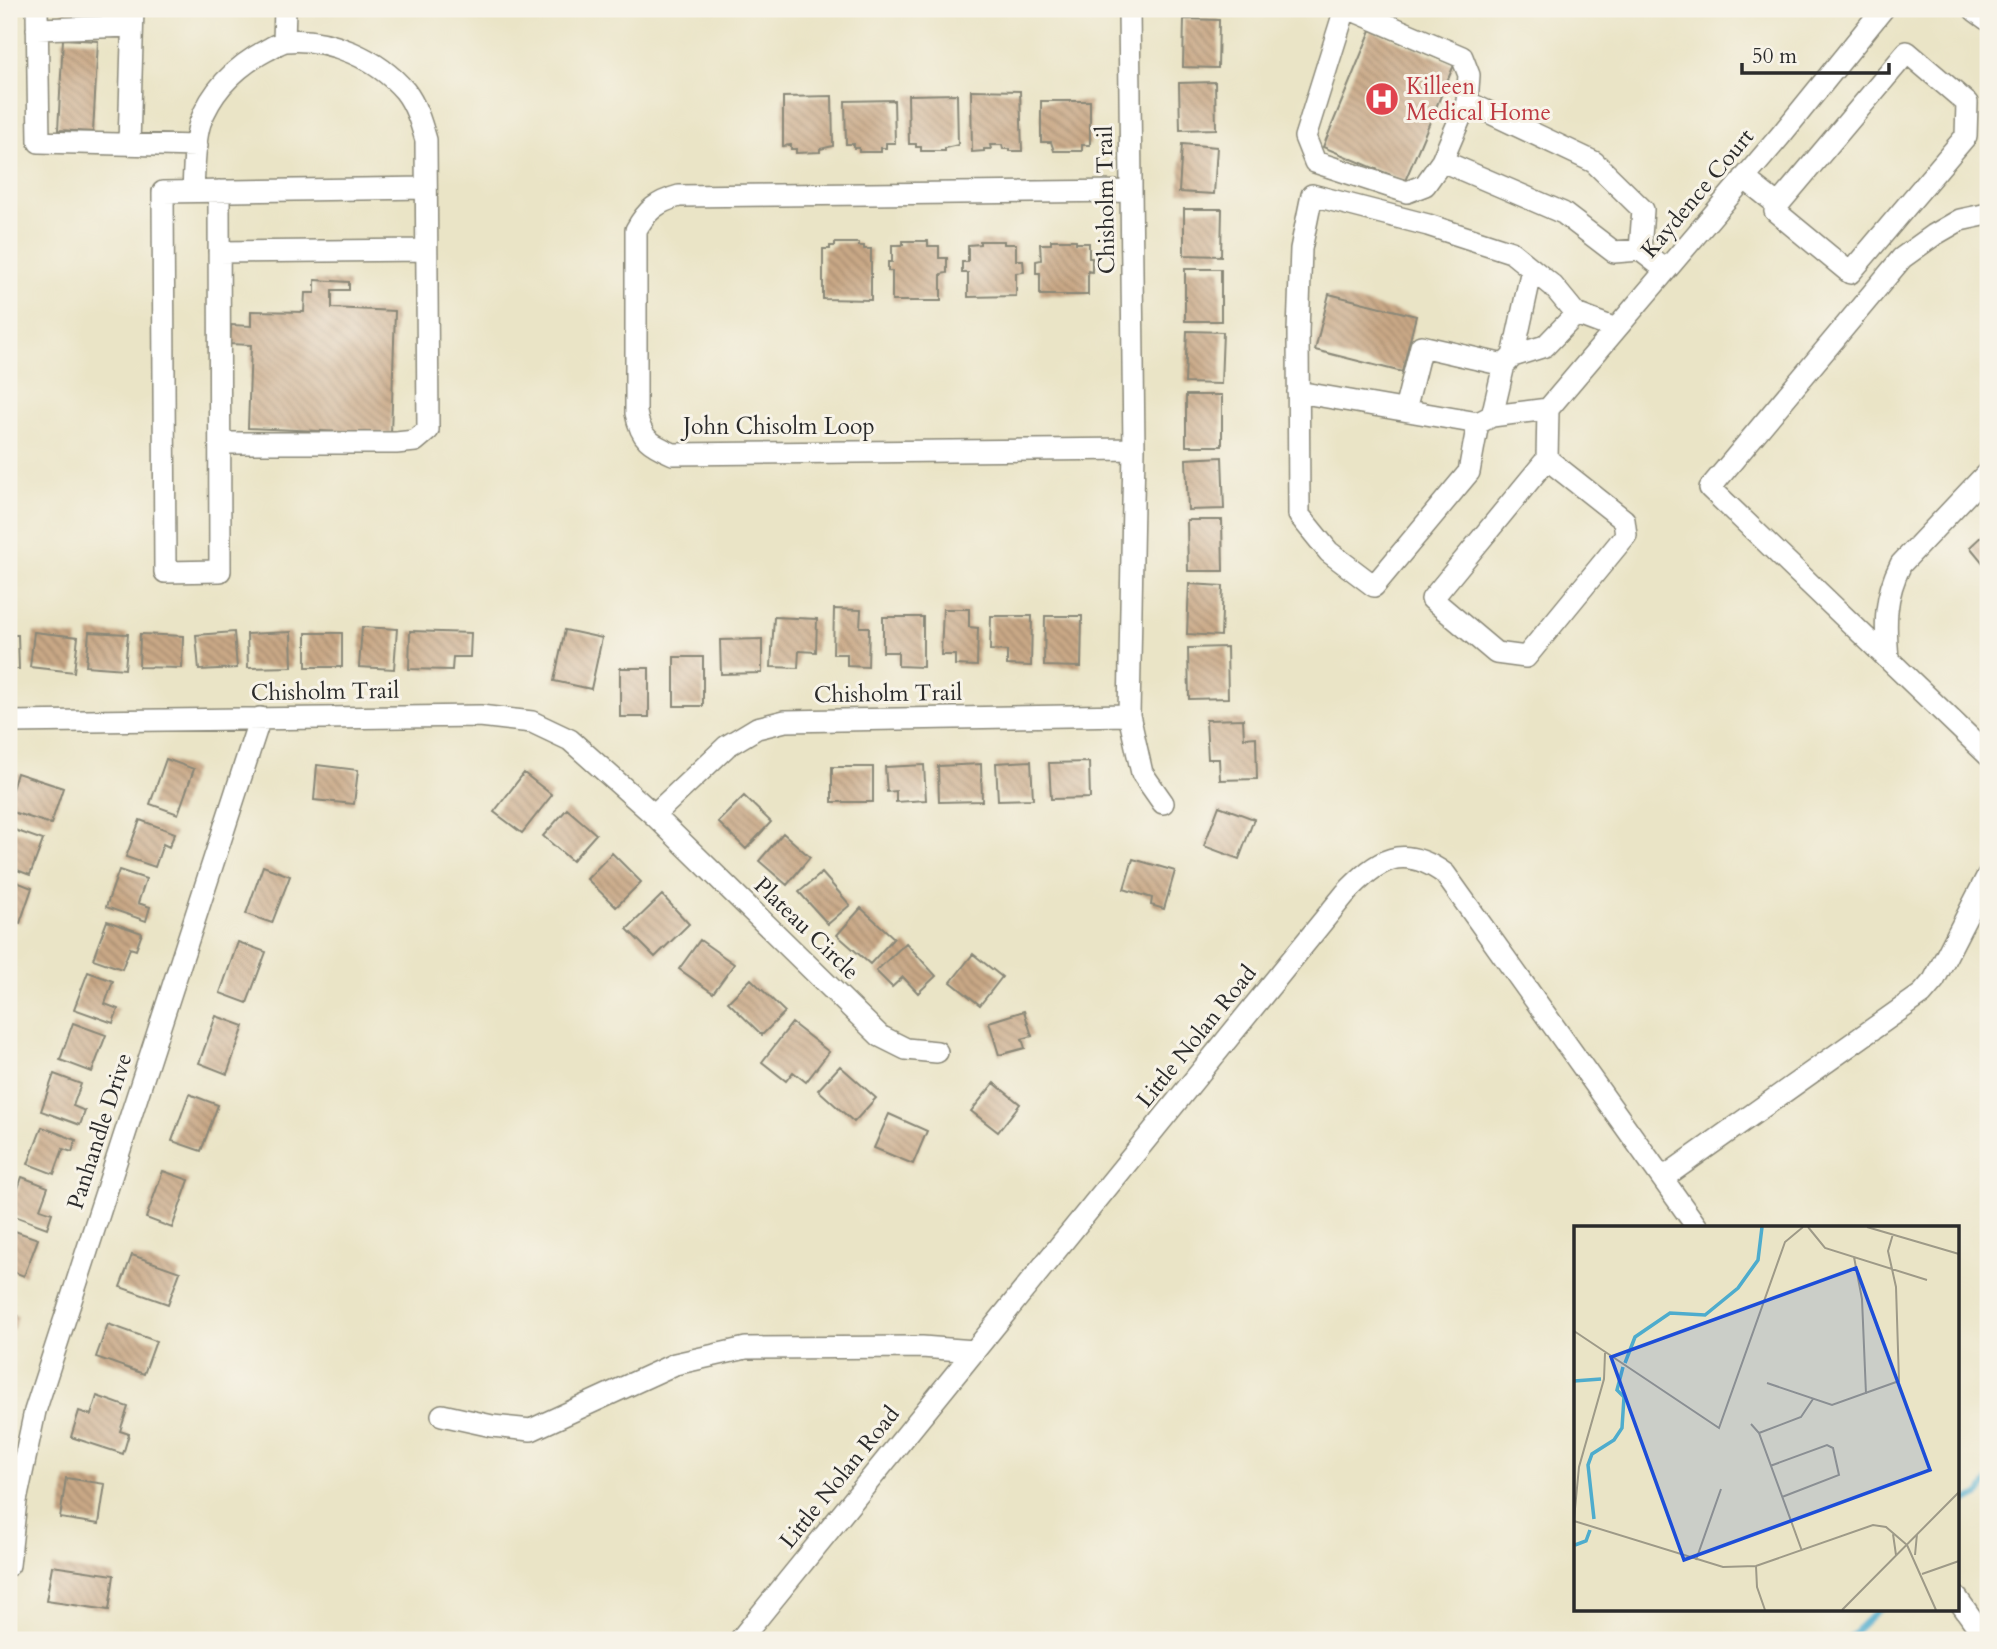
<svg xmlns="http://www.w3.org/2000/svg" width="1997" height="1649" font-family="Cardo,serif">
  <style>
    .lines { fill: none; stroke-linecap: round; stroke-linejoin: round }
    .stream { stroke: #4eaccd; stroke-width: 6 }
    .building { fill: url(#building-back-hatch) }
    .minor-casing { stroke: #8a8878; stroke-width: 24 }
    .major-casing { stroke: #8a8878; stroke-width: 29 }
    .minor { stroke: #fff; stroke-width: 21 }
    .major { stroke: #fff; stroke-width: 26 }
    .labels { text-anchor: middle; stroke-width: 6; stroke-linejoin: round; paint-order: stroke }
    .health-label { font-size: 23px; fill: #be3a42; stroke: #f7f3e8; text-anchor: start }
    .street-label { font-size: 23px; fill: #2b2b2b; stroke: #f7f3e8 }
    .inset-river { fill: none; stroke: #4eaccd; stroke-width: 3.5 }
    .inset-road { fill: none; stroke: #9e9a88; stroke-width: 2 }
    .view { fill: #1d4ed8; fill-opacity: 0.15; stroke: #1d4ed8; stroke-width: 3.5 }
    .inset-edge { fill: none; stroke: #2b2b2b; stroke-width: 3.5 }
  </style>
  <defs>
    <pattern id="building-back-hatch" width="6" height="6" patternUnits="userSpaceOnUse" patternTransform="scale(1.75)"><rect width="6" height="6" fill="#c9a886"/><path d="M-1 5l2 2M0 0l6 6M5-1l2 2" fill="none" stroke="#a3896e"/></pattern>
  </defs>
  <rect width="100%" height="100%" fill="#f7f3e8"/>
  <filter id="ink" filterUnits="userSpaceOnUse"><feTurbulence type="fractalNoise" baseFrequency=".0143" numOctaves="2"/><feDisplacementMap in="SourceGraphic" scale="14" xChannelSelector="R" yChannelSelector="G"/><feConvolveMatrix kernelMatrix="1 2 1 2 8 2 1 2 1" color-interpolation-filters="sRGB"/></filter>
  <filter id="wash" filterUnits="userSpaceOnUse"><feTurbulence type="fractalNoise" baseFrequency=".00686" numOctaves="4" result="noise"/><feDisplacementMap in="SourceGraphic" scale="28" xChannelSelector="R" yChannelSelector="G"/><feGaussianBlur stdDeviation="1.57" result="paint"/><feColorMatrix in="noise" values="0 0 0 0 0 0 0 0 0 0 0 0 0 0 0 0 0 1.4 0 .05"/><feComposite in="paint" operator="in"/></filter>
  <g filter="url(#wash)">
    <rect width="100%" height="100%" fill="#eae4c6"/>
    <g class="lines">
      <!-- stream -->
      <path class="stream" d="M1957,1506L1980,1494L1988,1481
        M1846,1640L1879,1609"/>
    </g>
    <g id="blocks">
      <!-- building -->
      <path class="building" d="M61,9H100L103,15L70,29Z
        M1184,19L1219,20L1218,68L1183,67Z
        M1371,30L1454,65L1405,181L1323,147Z
        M63,39L98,41L93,132L58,130Z
        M1215,82L1216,129L1180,130L1179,83Z
        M971,90L1020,91L1022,151H1009V149H1003L1002,145H990L991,149H984V151L972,152Z
        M957,94L958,145L945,148V151H921V147H916V144H909L908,95Z
        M832,96L833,146L820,149V152L796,153V149H791V145L783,146V97Z
        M894,100L895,143H886V148H881V152H859V148H854V144H846L845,101Z
        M1041,101H1090V145H1082V151H1054L1051,142H1041Z
        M1182,144L1217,147L1214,194L1179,192Z
        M1184,209H1222L1221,256L1184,255Z
        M1051,240H1076V243H1089V258H1092V272L1088,271V295H1040V273H1036V261L1041,260L1040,244H1051Z
        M903,241H928V246H939V258H947V273L941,274V301H892V271H888V262H892V245H903Z
        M980,241H1004V244H1016V260H1023L1024,272L1016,273V296L968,297V273H962V262H968V245L980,244Z
        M835,243H859V246H864V249H871V300L823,299V249H830V246H835Z
        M1185,269H1221V321H1185Z
        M315,280L349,282V290H332V308L395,311L391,434L248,428L251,345L230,344L231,325L251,326V311L304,312L305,293H315Z
        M1329,294L1416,316L1402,372L1315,350Z
        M1187,331L1223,332L1221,384L1185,383Z
        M1186,395H1222V446H1186Z
        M1222,457L1224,509L1188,510L1186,459Z
        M1187,520H1222L1223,571H1188Z
        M1988,530V569L1970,547Z
        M1189,584L1223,586L1221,636L1187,634Z
        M834,609L861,610L860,627H869L868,667L847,666V654H833Z
        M943,609H969V627L978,628L977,666L955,665V655H941Z
        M991,616H1032L1031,666L1007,665V651L990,650Z
        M1045,616H1082L1081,667L1044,666Z
        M774,617L817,619L816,652L799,651L798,668L771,667Z
        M883,617H923V667L898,666V652H883Z
        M362,627L397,629L394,669L359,667Z
        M565,630L602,638L591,689L554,681Z
        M410,631L471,633L470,657H453L452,670L409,669Z
        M34,632L78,637L74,672L30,667Z
        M89,632L128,634L125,669L86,666Z
        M234,632L237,668L199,670L196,635Z
        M291,632L292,667L248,668L247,634Z
        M306,633H342V667H306Z
        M140,634L183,636L182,668L139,667Z
        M9,635H18L19,669H9Z
        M762,639V673L721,674L720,640Z
        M1227,647L1228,698L1189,699L1188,648Z
        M674,657H703V706H674Z
        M620,668H649V717H620Z
        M1243,719L1244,738L1256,737L1257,779L1220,780L1219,759H1208L1206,720Z
        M166,759L194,769L178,814L150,804Z
        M1031,761L1033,799L998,800L996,763Z
        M1089,762L1090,798L1051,799L1049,763Z
        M981,764L982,801L939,802L938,766Z
        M317,765L358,770L354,804L314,800Z
        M924,765L926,800L896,802V791L887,792L885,767Z
        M832,767H873V802H832Z
        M17,773L63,788L51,824L9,811V799Z
        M524,773L552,795L522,833L494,812Z
        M744,796L771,822L746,849L718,822Z
        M1219,806L1254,819L1239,859L1204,846Z
        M567,809L596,834L572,861L543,836Z
        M140,820L175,833L169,847L163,844L155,867L126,857Z
        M9,828L43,840L30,875L9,867Z
        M783,833L810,857L787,885L759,861Z
        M612,853L641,882L616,907L587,879Z
        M1133,859L1175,871L1164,909L1151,905L1152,898L1124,889Z
        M263,866L290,876L272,923L246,914Z
        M119,870L146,879L138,903L150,907L146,921L106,907Z
        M822,873L850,905L828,924L799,892Z
        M9,879L32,888L20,923L9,919Z
        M662,895L689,924L655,957L627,929Z
        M861,908L894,938L870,964L837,935Z
        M107,921L142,933L136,950L130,948L122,969L93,959Z
        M700,940L734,964L713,993L679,969Z
        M238,942L266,952L247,1003L220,993Z
        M906,943L936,976L918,993L903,977L892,987L876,971Z
        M973,954L1002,977L980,1005L951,982Z
        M88,972L113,981L105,1004L118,1009L113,1023L74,1009Z
        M751,979L785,1012L762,1035L728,1002Z
        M1024,1011L1032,1036L1022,1039L1025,1048L999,1055L989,1022Z
        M216,1016L244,1026L227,1074L199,1063Z
        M73,1023L106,1035L92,1072L60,1060Z
        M792,1023L829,1052L806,1082L793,1072L786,1081L762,1062Z
        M840,1066L876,1098L854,1122L818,1090Z
        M54,1074L81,1084L73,1106L85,1111L80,1125L41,1111Z
        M994,1083L1020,1104L998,1132L971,1111Z
        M189,1094L218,1105L201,1151L172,1141Z
        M889,1114L927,1131L913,1164L874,1148Z
        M42,1127L76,1140L72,1152L63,1149L54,1174L28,1164Z
        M163,1171L189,1180L172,1228L146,1218Z
        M22,1177L48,1187L40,1209L52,1213L47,1228L9,1214Z
        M9,1229L38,1239L24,1276L9,1270Z
        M132,1255L180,1272L168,1304L120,1287Z
        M9,1313L18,1316L13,1330L9,1328Z
        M108,1324L156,1341L144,1374L96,1357Z
        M97,1396L128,1407L120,1431L129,1434L123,1454L71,1437L79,1411L91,1415Z
        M66,1478L105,1484L99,1524L60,1518Z
        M52,1566L114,1575L109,1610L46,1601Z"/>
    </g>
  </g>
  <g filter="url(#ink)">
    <use href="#blocks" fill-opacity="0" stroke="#8a8878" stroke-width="2"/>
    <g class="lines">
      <!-- minor casing -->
      <g class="minor-casing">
        <path id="minor" d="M37,9L39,142L197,146
          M1129,9L1134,449L1129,715L1142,773L1163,803
          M1345,9L1305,137L1315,162L1407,192L1425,185L1442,161L1563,213L1614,252L1640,250L1666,270
          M1350,9L1462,57L1469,75L1467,102L1594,162L1643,210L1640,250
          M37,29L132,26
          M284,41L285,9
          M129,144L133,9
          M1442,161L1467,102
          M1744,178L1778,205L1775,211L1850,273L1966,136L1967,103L1907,52L1778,205
          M219,191L220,571L165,572L163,192L426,188
          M1131,191L679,196C657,202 647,210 636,230V413C641,439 650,444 673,454L1134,449
          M193,192C194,172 194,142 200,123C212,90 237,66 267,50C273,47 280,42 286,41C329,37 378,59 405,91C416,105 421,123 426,140L428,430L415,441L396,443H220
          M1988,214L1960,220L1934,235L1902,258L1710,488L1988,755
          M219,252L426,250
          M1576,314L1616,329
          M1513,356L1532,269
          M1298,392L1478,423
          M1548,409L1781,135L1883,9
          M1405,410L1421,346L1504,365
          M1492,416L1478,423L1469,472L1374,586L1329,552L1299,515L1298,332L1301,249L1312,195L1428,225L1511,252L1553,286L1576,314L1545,346L1513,356L1504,365L1492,416L1548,409
          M1547,459L1432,599L1496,653L1526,657L1626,535L1624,520L1547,459L1548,409
          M1888,659C1885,624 1884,597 1901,564L1988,472
          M9,722L480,716L532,722L570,740L654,815L880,1036L906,1049L937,1052
          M654,815L727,746L757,728L785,721L1129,715
          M1663,1178L1922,994L1934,980L1988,875
          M442,1415L492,1426L531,1430L675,1364L746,1348L922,1347L974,1351
          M9,1565L16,1501L35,1411L260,718
          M1957,1598L1987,1640
          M740,1640L1345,894C1378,859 1402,843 1445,874L1697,1227"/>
      </g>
      <!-- major casing -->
      <g class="major-casing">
        <path id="major" d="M1977,9L1988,17"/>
      </g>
      <!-- minor -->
      <use href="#minor" class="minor"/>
      <!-- major -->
      <use href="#major" class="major"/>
    </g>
  </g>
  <!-- icons -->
  <defs>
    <g id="hospital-disc" transform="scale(1.75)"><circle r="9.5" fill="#e0444e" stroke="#f7f3e8"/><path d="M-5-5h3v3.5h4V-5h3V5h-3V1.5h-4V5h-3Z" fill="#fff"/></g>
  </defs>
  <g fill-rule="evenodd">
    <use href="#hospital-disc" x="1382" y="99"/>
  </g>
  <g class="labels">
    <!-- health labels -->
    <g class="health-label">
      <text x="1406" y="94">Killeen<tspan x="1406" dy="26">Medical Home</tspan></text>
    </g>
    <!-- street labels -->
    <g class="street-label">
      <text transform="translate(1697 193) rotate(-50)" y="8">Kaydence Court</text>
      <text transform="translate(1105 200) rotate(-91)" y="8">Chisholm Trail</text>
      <text x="779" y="434">John Chisolm Loop</text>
      <text transform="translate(325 691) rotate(-1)" y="8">Chisholm Trail</text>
      <text transform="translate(888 693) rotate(-1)" y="8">Chisholm Trail</text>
      <text transform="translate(807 928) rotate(44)" y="8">Plateau Circle</text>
      <text transform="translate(1196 1036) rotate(-51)" y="8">Little Nolan Road</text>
      <text transform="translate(99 1131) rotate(-72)" y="8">Panhandle Drive</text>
      <text transform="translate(839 1477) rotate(-51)" y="8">Little Nolan Road</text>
    </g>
  </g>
  <!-- overview -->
  <g transform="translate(1574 1226)">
    <rect width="385" height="385" fill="#eae4c6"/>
    <path class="inset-river" d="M51,137L61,111L96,87L131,89L164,62L184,34L188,1M0,155L27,153M20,293L14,239L18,228L40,214L48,202L50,171L43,164L49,141M1,319L12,315L16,304"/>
    <path class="inset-road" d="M234,1L251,22L353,54M293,1L385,28M280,31L288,73L292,168M0,105L145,202L211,16L229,1M193,157L258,179L325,155L322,61L314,25L319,8M177,198L185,207L228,325M185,207L227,191L239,173M196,240L253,219L259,222L265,249L208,271M0,293L5,241L30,153L31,127M0,295L149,341L182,340L299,299L312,301L333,319M319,308L322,329M333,319L362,384M341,329L343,308M122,334L147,263M182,340L183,361L191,384M348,348L385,335M268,384L385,266"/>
    <path class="view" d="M282,42L356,244L110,334L37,131Z"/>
    <rect width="385" height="385" class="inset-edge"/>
  </g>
  <!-- margin -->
  <rect width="1997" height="1649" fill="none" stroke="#f7f3e8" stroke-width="35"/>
  <!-- scale -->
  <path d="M1742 63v10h147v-10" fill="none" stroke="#2b2b2b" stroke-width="3.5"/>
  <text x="1752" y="63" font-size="21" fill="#2b2b2b" stroke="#f7f3e8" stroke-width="5" paint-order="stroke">50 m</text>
</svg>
